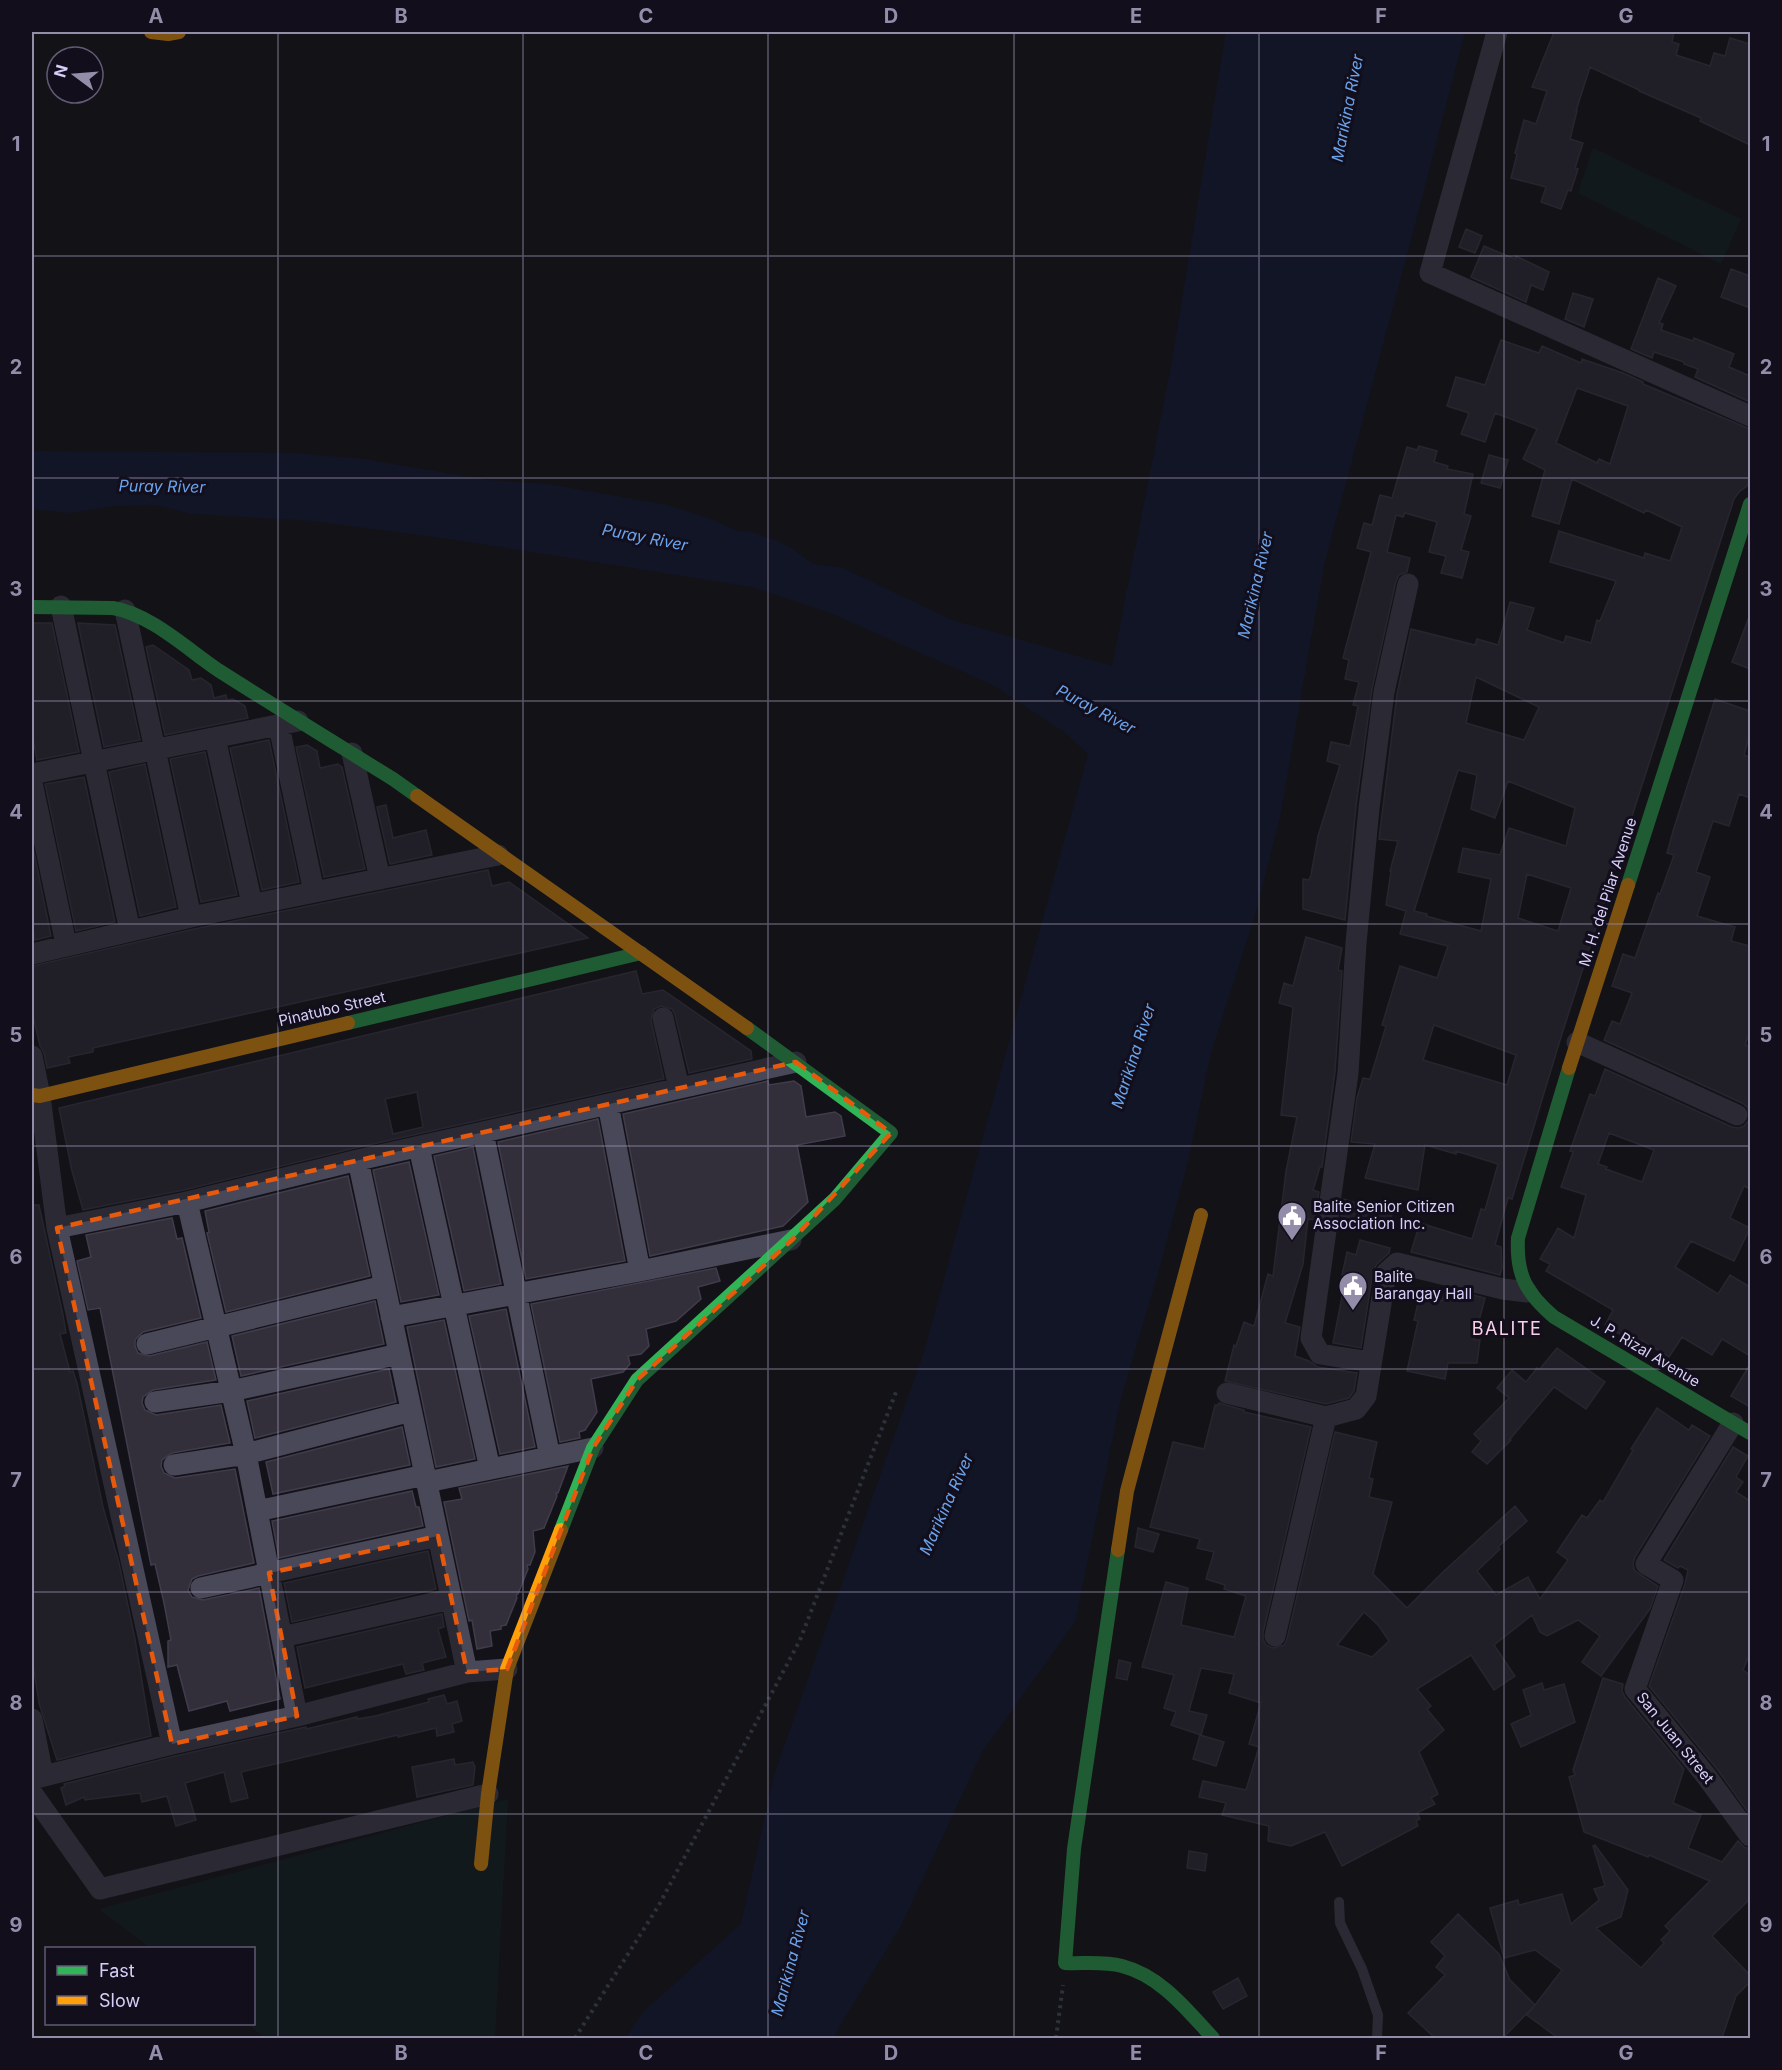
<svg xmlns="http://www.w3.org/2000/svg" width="1782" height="2070" font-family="Inter,sans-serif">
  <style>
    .green { fill: #122223 }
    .water { fill: #101a36 }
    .building { fill: #322f3b; stroke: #413c4b; stroke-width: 1.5; fill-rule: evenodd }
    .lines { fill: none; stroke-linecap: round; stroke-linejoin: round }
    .path { stroke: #4e5863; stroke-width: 4; stroke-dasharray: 3 4.5; stroke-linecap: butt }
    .lane { stroke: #494858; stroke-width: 10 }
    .street { stroke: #494858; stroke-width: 21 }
    .fast { stroke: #30b455; stroke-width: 14 }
    .slow { stroke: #ff9f0a; stroke-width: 14 }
    .marked { fill: none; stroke: #e8590c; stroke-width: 4.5; stroke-dasharray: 12 8; stroke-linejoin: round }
    .grid { fill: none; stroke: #938daa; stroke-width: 1.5; stroke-opacity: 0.55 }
    .labels { text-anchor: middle; stroke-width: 6; stroke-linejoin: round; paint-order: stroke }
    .street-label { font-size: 15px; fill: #d8cff9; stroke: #120e1c }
    .poi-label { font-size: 15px; fill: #d8cff9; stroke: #120e1c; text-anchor: start }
    .water-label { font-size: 16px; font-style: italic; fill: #6aa3ec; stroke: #120e1c }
    .quarter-label { font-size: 18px; letter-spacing: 1.5px; fill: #f9d1e6; stroke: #120e1c }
    .neatline { fill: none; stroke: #938daa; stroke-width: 2 }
    .grid-label { font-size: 20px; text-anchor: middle; font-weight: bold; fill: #938daa }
  </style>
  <rect width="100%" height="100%" fill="#131218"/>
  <!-- green -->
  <path class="green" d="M1593,148L1741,219L1721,264L1578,193Z
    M508,1799L495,2038H266L247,2024H254V1948H150L99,1909Z"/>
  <!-- water -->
  <path class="water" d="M1226,32H1465L1416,221L1324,565L1280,817L1256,912L1211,1053L1188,1162L1159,1270L1121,1398L1075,1622L982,1752L901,1926L838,2029L834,2038H626L642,2013L741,1924L775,1772L924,1352L1088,754L1064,732L993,685L828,612L752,587L456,540L312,521L192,514L155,505L115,506L69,513L32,509V451L295,453L364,459L487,480L547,484L668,505L708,518L738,531L751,532L778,541L793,549L813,564L843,568L952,620L1112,666L1171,366Z"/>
  <!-- building -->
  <path class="building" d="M1554,32H1674L1672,42L1679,44L1676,55L1710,66L1714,53L1725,56L1730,38L1750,44V145L1700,121L1701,118L1639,91V90L1590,67L1576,111H1577L1570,139L1583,143L1575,168L1578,169L1571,191L1568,190L1561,209L1541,202L1546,187L1511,178L1517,154L1515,153L1524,120L1536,124L1547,91L1532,87Z
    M1466,229L1482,236L1475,253L1459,247Z
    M1484,246L1515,259L1516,256L1549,272L1543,290L1531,285L1526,302L1471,277Z
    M1731,269L1750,276V308L1721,297Z
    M1658,278L1676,286L1659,323L1663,324L1661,330L1693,341L1694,338L1734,354L1729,367L1750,376V402L1695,377L1698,369L1684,364V362L1654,352L1652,358L1631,349Z
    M1573,293L1593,299L1584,327L1565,319Z
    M1501,340L1539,353L1542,346L1581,363L1582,359L1623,373L1643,382V384L1750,429V475L1747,486L1739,492L1734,499L1561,1037L1512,1199L1508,1198L1495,1245L1501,1247L1502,1268L1500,1275L1411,1252L1420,1223L1472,1239L1481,1209L1485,1210L1498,1164L1456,1151V1154L1425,1145L1418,1190L1365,1178L1375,1144L1351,1142L1357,1098L1363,1078L1370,1079L1386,1026L1382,1025L1400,966L1437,978L1448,946L1400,934L1406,911L1386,905L1391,871H1390L1398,841L1379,839L1397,694L1411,629L1475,645L1477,639L1498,645L1510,602L1534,608L1527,630L1564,643L1566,636L1591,643L1597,620L1600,621L1616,581L1550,562L1559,531L1644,558L1645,553L1670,561L1682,527L1646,510L1644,513L1572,479L1559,524L1532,516L1545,470L1523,459L1537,429L1495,413L1485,442L1461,434L1469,413L1447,406L1456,377L1485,385ZM1577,388L1628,406L1610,464L1599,459L1597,463L1556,443ZM1476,677L1539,707L1524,740L1466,723ZM1458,770L1477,775L1471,809L1495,818L1508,781L1575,808L1566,846L1509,828L1500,855L1463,848L1458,872L1491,879L1481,931L1426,916L1427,914L1414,911ZM1527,874L1571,888L1558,931L1518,918ZM1434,1025L1516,1055L1507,1085L1423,1060Z
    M1419,446L1437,451L1434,462L1448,466L1447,469L1473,474L1464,514L1471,516L1461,550L1469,552L1462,578L1441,573L1446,556L1429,552L1437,522L1405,513L1403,517L1396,515L1387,552L1410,558L1407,572L1399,575L1396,581L1372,689L1356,806L1345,920L1303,909V879L1309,880L1311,875L1318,836L1340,765L1327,761L1331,742L1350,746L1358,706L1353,705L1359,682L1345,679L1349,660L1343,658L1371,552L1357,548L1364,523L1372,525L1380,495L1392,498L1407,447L1417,450Z
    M1489,455L1508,460L1500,488L1481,483Z
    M1749,617H1750V669L1732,662Z
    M32,623H52L79,752L37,760L32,733Z
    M78,623L115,625L140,740L104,747Z
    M153,645L189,670L192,680L201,678L211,685L214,698L226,695L227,700L233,699L245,706L248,718L165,735L146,647Z
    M1715,699L1750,711V733L1744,755L1750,757V798L1739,794L1729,826L1713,821L1696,872L1710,877L1697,916L1735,927L1731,941L1750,946V1031L1745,1045L1750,1046V1189L1744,1186L1730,1218L1750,1228L1734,1261L1691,1241L1675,1267L1718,1294L1730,1275L1750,1287V1356L1722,1339L1712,1355L1682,1337L1669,1357L1642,1340L1639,1346L1605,1325L1613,1310L1546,1271L1550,1264L1540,1259L1558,1228L1574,1238L1586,1195L1561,1187L1573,1152L1570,1151L1590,1094L1595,1096L1605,1069L1732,1127L1738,1128L1744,1126L1749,1120L1748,1108L1742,1103L1604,1040L1612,1021L1620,1024L1632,993L1612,986L1623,954L1635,958L1658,893L1660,894L1674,855L1667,853L1673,831ZM1609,1133L1654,1150L1642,1182L1606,1169L1607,1167L1598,1164Z
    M269,740L299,882L262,890L230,748Z
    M307,745L317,751L320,768L338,764L342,767L365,869L324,877L296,747Z
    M205,752L237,895L201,902L170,759Z
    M145,764L176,907L140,916L109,772Z
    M84,777L115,922L76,931L45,784Z
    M386,805L393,838L426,830L432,855L390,864L377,807Z
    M32,842L51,936L35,940L32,922Z
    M488,870L492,886L509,882L588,938L93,1048V1052L68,1057L70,1063L47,1068L44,1053L40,1046L33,1016L32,1017V966L194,929Z
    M1306,937L1342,948L1338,970L1342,971L1335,1072L1322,1167H1320L1313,1190L1319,1192L1315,1220L1308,1219L1303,1264L1285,1323L1300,1327L1295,1356L1309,1361L1318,1367L1357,1373L1354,1391L1349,1398L1326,1404L1225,1381L1234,1345L1236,1346L1244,1322L1254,1326L1268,1274L1273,1276L1286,1171L1297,1117L1281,1115L1293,1007L1279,1003L1284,983L1293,986Z
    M636,971L642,994L663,990L751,1051L752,1059L689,1073L675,1015L672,1009L661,1006L654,1009L651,1020L664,1079L355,1148L184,1190L83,1210L72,1171L59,1108ZM417,1092L423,1127L393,1134L385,1099Z
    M768,1081L769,1085L794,1081L801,1086L806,1117L835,1112L841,1116L845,1136L797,1145L808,1202L783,1226L650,1256L623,1114Z
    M598,1119L625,1261L526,1279L498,1142Z
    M473,1147L501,1284L464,1291L434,1156Z
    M409,1162L439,1295L401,1302L373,1170Z
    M348,1176L370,1276L226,1312L207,1233L209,1232L205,1211Z
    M1343,1199L1392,1214L1389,1225L1341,1216Z
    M32,1205H39L63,1315L66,1333L60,1334L70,1372L73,1371L77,1383L103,1507L119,1563L135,1639L151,1736L57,1760L39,1703L32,1658Z
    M172,1218L177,1239L182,1238L201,1318L143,1332L135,1340V1346L138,1353L149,1356L207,1342L216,1380L153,1390L143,1397L142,1403L145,1410L156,1415L221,1405L230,1443L172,1453L162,1460L161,1466L164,1473L175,1478L235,1469L254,1563L198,1576L192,1579L188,1590L192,1597L203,1600L259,1588L280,1699L230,1711L227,1701L189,1711L177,1665L168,1667V1641L171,1640L164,1603L155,1564L151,1565L100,1308L88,1310L77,1261L91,1257L86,1235Z
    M1360,1240L1390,1248L1389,1253L1377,1264L1373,1271L1361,1348L1333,1343L1346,1276L1342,1275L1347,1252L1356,1255Z
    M716,1268L720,1281L698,1287L701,1299L676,1321L646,1329L649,1346L641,1354L628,1356L630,1364L623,1372L591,1379L597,1412L585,1430L579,1432L580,1438L560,1442L531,1304Z
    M1446,1288L1485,1298L1474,1340H1480L1477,1363H1448L1445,1379L1407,1371L1418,1321L1414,1320L1420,1295L1442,1301Z
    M375,1301L384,1344L241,1376L232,1336Z
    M506,1309L535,1447L500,1454L469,1316Z
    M444,1320L475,1459L436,1467L407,1327Z
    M1557,1348L1605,1382L1586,1409L1554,1387L1510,1439L1511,1440L1487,1464L1472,1452L1481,1441L1474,1434L1509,1398L1497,1388L1512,1370L1526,1382L1537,1368L1539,1370Z
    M1750,1364V1407L1731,1396Z
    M389,1369L396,1402L255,1438L247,1401Z
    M1219,1403L1244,1410V1412L1311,1427L1263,1633V1639L1266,1645L1273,1648L1284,1645L1287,1639L1335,1432L1377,1442L1369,1478L1373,1479L1369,1497L1392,1502L1373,1574L1407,1608L1442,1573L1515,1506L1527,1521L1498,1547L1500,1549L1477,1571L1496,1595L1528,1577L1540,1599L1568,1560L1557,1552L1582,1515L1587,1518L1600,1500L1603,1502L1633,1450L1631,1449L1657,1408L1689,1430L1692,1425L1710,1436L1635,1557L1633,1564L1635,1571L1658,1586L1650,1609L1601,1676L1582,1662L1600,1636L1578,1620L1547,1636L1540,1632L1532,1615L1494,1645L1515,1676L1494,1690L1471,1655L1417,1689L1431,1706L1427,1709L1444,1730L1419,1752L1438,1794L1431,1798L1435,1804L1417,1813L1420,1819L1416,1821L1418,1826L1342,1866L1325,1832L1291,1846L1268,1841L1269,1826L1222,1815L1226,1803L1199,1797L1203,1781L1246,1790L1259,1747L1249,1744L1261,1703L1229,1693L1234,1674L1201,1668L1189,1711L1207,1715L1201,1735L1171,1725L1176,1712L1164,1708L1174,1675L1142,1667L1166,1582L1188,1588L1181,1625L1234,1637L1246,1596L1224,1589L1225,1585L1206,1579L1214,1552L1197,1548L1200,1539L1150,1527L1173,1442L1204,1449L1215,1405H1218ZM1364,1612L1379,1626L1389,1641L1372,1657L1337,1645Z
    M402,1427L410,1465L273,1494L266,1462Z
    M1733,1447L1748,1456L1736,1477L1743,1482L1736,1492L1750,1501V1653L1743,1670L1750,1675V1815L1717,1769L1649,1686L1685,1584L1688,1570L1680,1566L1678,1568L1664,1560Z
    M568,1466L558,1493H556L557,1496L544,1528L533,1531L535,1552L530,1565H527L528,1569L518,1594L516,1595L517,1598L506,1625L501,1626V1629L490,1631L492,1646L477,1649L472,1620L469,1621L444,1502L462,1499L459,1488Z
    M412,1491L416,1507H419L423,1526L279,1558L272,1521Z
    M1138,1528L1159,1534L1153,1552L1135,1547Z
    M428,1551L436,1589L292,1622L284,1583Z
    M442,1614L444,1627L438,1629L446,1657L422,1663L424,1670L406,1674L403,1664L305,1688L297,1647Z
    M1119,1660L1131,1663L1127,1680L1116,1678Z
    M1603,1678L1623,1684L1622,1691L1625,1697L1684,1769L1673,1803L1701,1815L1688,1848L1722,1862L1738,1841L1744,1847L1750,1849V1899L1712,1936L1750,1975V1982L1736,1996L1722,2038H1558L1527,2015L1535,2005L1503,2038H1435L1408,2013L1445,1975L1436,1967L1445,1956L1431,1942L1458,1914L1499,1954L1510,1980L1535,2005L1562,1970L1535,1950L1504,1958L1490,1908L1518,1900L1519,1905L1562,1894L1571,1924L1599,1900L1594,1889L1605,1886L1593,1846L1595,1845L1628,1890L1621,1917L1596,1928L1641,1968L1664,1943L1661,1940L1670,1931L1665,1926L1710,1881L1649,1855L1648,1857L1584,1832L1569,1777L1575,1775L1573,1770Z
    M1542,1683L1544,1690L1564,1684L1575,1722L1521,1747L1511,1724L1531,1715L1523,1690Z
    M444,1695L447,1704L457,1701L462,1721L452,1724L454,1732L437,1736L436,1728L398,1737V1735L241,1772L248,1798L231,1802L224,1772L185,1783L196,1820L176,1826L167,1796L142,1802L140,1793L85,1800L84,1797L66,1805L61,1788L65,1786L64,1784L175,1756L306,1727V1729L357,1717V1719L375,1716L429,1702L428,1699Z
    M1200,1735L1224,1742L1216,1766L1193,1759Z
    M454,1759L455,1765L473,1762L475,1767L473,1785L417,1797L412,1767Z
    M1189,1851L1207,1854L1205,1871L1187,1868Z
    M1238,1978L1247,1996L1223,2009L1213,1992Z"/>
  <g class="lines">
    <!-- path -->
    <path class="path" d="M575,2038L659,1905L800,1640L896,1392
      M1056,2038L1063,1985"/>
    <!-- lane -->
    <path class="lane" d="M1339,1902L1340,1923L1362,1969L1378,2015L1377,2038"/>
    <!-- street -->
    <path class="street" d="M1497,32L1430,273L1750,416
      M61,606L130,931
      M125,610L191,917
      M279,726L314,892
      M215,738L252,904
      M352,753L380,879
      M32,774L298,721
      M32,783L66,944
      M32,954L191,917L498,855
      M663,1018L679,1088
      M1577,1042L1737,1115
      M32,1056L40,1096L57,1228L172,1744
      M608,1104L640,1271
      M483,1132L550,1457
      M419,1147L490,1469
      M358,1160L467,1672
      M187,1202L246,1454L297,1716
      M57,1228L187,1202L358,1160L796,1062
      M391,1317L640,1271L791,1240
      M147,1344L384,1286
      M1371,1362L1320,1354L1311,1338L1348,1073L1356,943L1369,808L1384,692L1408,584
      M1227,1393L1326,1417L1356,1409L1366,1396L1386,1273L1397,1263L1503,1289L1527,1292
      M155,1402L231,1391L399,1354
      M1733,1423L1646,1564L1673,1580L1635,1689L1707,1777L1750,1836
      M174,1465L246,1454L411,1411
      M427,1482L593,1448
      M257,1511L425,1475
      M201,1588L438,1536
      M1275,1636L1326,1417
      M282,1637L451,1599
      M32,1719L43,1776
      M32,1779L172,1744L297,1716L467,1672L507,1669
      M32,1793L100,1889L488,1794"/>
    <!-- fast -->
    <path class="fast" d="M32,607L113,608C150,614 187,649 218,670C276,707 335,743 393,779L417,796
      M1628,885L1750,504
      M348,1023L641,953
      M1569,1068L1518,1238C1516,1275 1526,1293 1554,1317L1750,1433
      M561,1530L593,1448L637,1380L835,1199L891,1133L747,1028
      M1118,1550L1074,1849L1065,1963C1083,1964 1103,1961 1122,1966C1161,1976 1187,2010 1213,2038"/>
    <!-- slow -->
    <path class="slow" d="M151,32L168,34L179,32
      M417,796L747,1028
      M1569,1068L1628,885
      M32,1095L40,1096L348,1023
      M1118,1550L1127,1491L1201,1215
      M481,1864L488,1794L507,1669L561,1530"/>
  </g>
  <!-- marked area -->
  <path d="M0 0H1782V2070H0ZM796,1062L891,1133L793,1239L637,1380L593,1448L507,1669L467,1672L438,1536L269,1573L297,1716L172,1744L57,1228Z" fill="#131218" fill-opacity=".55" fill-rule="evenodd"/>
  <path class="marked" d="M796,1062L891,1133L793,1239L637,1380L593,1448L507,1669L467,1672L438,1536L269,1573L297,1716L172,1744L57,1228Z"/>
  <!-- grid -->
  <path class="grid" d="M278,32V2038M523,32V2038M768,32V2038M1014,32V2038M1259,32V2038M1504,32V2038M32,256H1750M32,478H1750M32,701H1750M32,924H1750M32,1146H1750M32,1369H1750M32,1592H1750M32,1814H1750"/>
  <!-- icons -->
  <defs>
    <g id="civic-pin" transform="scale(1.5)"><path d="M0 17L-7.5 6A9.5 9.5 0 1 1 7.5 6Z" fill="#938daa" stroke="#120e1c"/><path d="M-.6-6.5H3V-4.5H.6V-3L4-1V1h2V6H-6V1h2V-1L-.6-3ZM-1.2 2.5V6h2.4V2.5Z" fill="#fff"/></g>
  </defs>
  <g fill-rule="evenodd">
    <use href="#civic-pin" x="1292" y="1216"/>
    <use href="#civic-pin" x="1353" y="1286"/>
  </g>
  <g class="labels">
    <!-- street labels -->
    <g class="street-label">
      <text transform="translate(1608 892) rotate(-72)" y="5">M. H. del Pilar Avenue</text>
      <text transform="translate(332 1009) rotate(-13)" y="5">Pinatubo Street</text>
      <text transform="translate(1645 1351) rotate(31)" y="5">J. P. Rizal Avenue</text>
      <text transform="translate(1675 1738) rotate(51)" y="5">San Juan Street</text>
    </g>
    <!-- poi labels -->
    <g class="poi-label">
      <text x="1313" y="1212">Balite Senior Citizen<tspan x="1313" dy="17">Association Inc.</tspan></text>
      <text x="1374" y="1282">Balite<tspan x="1374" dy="17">Barangay Hall</tspan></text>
    </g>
    <!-- water labels -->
    <g class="water-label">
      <text transform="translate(1347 108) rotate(-79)" y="6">Marikina River</text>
      <text transform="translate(162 486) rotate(1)" y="6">Puray River</text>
      <text transform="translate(645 537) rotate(11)" y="6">Puray River</text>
      <text transform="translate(1255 585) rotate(-77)" y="6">Marikina River</text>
      <text transform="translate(1096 709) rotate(28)" y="6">Puray River</text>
      <text transform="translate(1133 1056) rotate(-72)" y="6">Marikina River</text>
      <text transform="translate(946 1504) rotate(-66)" y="6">Marikina River</text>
      <text transform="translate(790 1963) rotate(-75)" y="6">Marikina River</text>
    </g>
    <!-- quarter labels -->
    <g class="quarter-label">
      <text x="1507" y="1335">BALITE</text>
    </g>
  </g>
  <!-- border -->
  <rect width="1782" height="2070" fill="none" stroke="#120e1c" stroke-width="66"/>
  <!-- legend -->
  <rect x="45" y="1947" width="210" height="78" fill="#120e1c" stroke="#615b74" stroke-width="1.5"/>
  <rect x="57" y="1966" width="30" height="9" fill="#30b455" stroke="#615b74" stroke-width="1.5"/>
  <text x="99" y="1977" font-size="18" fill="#d8cff9">Fast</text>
  <rect x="57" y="1996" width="30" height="9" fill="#ff9f0a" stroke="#615b74" stroke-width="1.5"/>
  <text x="99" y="2007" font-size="18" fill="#d8cff9">Slow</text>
  <!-- north arrow -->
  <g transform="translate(75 75) rotate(286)"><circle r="28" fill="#120e1c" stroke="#615b74" stroke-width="1.5"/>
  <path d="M0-4.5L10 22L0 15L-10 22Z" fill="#938daa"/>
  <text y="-9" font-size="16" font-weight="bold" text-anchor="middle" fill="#d8cff9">N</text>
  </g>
  <rect x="33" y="33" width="1716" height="2004" class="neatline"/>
  <g class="grid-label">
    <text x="156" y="23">A</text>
    <text x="401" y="23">B</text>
    <text x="646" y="23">C</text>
    <text x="891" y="23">D</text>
    <text x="1136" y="23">E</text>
    <text x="1381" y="23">F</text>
    <text x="1626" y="23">G</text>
    <text x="16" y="151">1</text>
    <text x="1766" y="151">1</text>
    <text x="16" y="374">2</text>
    <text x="1766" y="374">2</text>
    <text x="16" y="596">3</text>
    <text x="1766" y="596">3</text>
    <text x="16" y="819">4</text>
    <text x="1766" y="819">4</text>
    <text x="16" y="1042">5</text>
    <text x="1766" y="1042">5</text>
    <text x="16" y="1264">6</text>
    <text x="1766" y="1264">6</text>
    <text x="16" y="1487">7</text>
    <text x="1766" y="1487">7</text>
    <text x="16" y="1710">8</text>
    <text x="1766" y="1710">8</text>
    <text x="16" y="1932">9</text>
    <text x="1766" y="1932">9</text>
    <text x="156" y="2060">A</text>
    <text x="401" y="2060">B</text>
    <text x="646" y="2060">C</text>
    <text x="891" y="2060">D</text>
    <text x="1136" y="2060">E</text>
    <text x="1381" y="2060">F</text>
    <text x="1626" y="2060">G</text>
  </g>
</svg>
